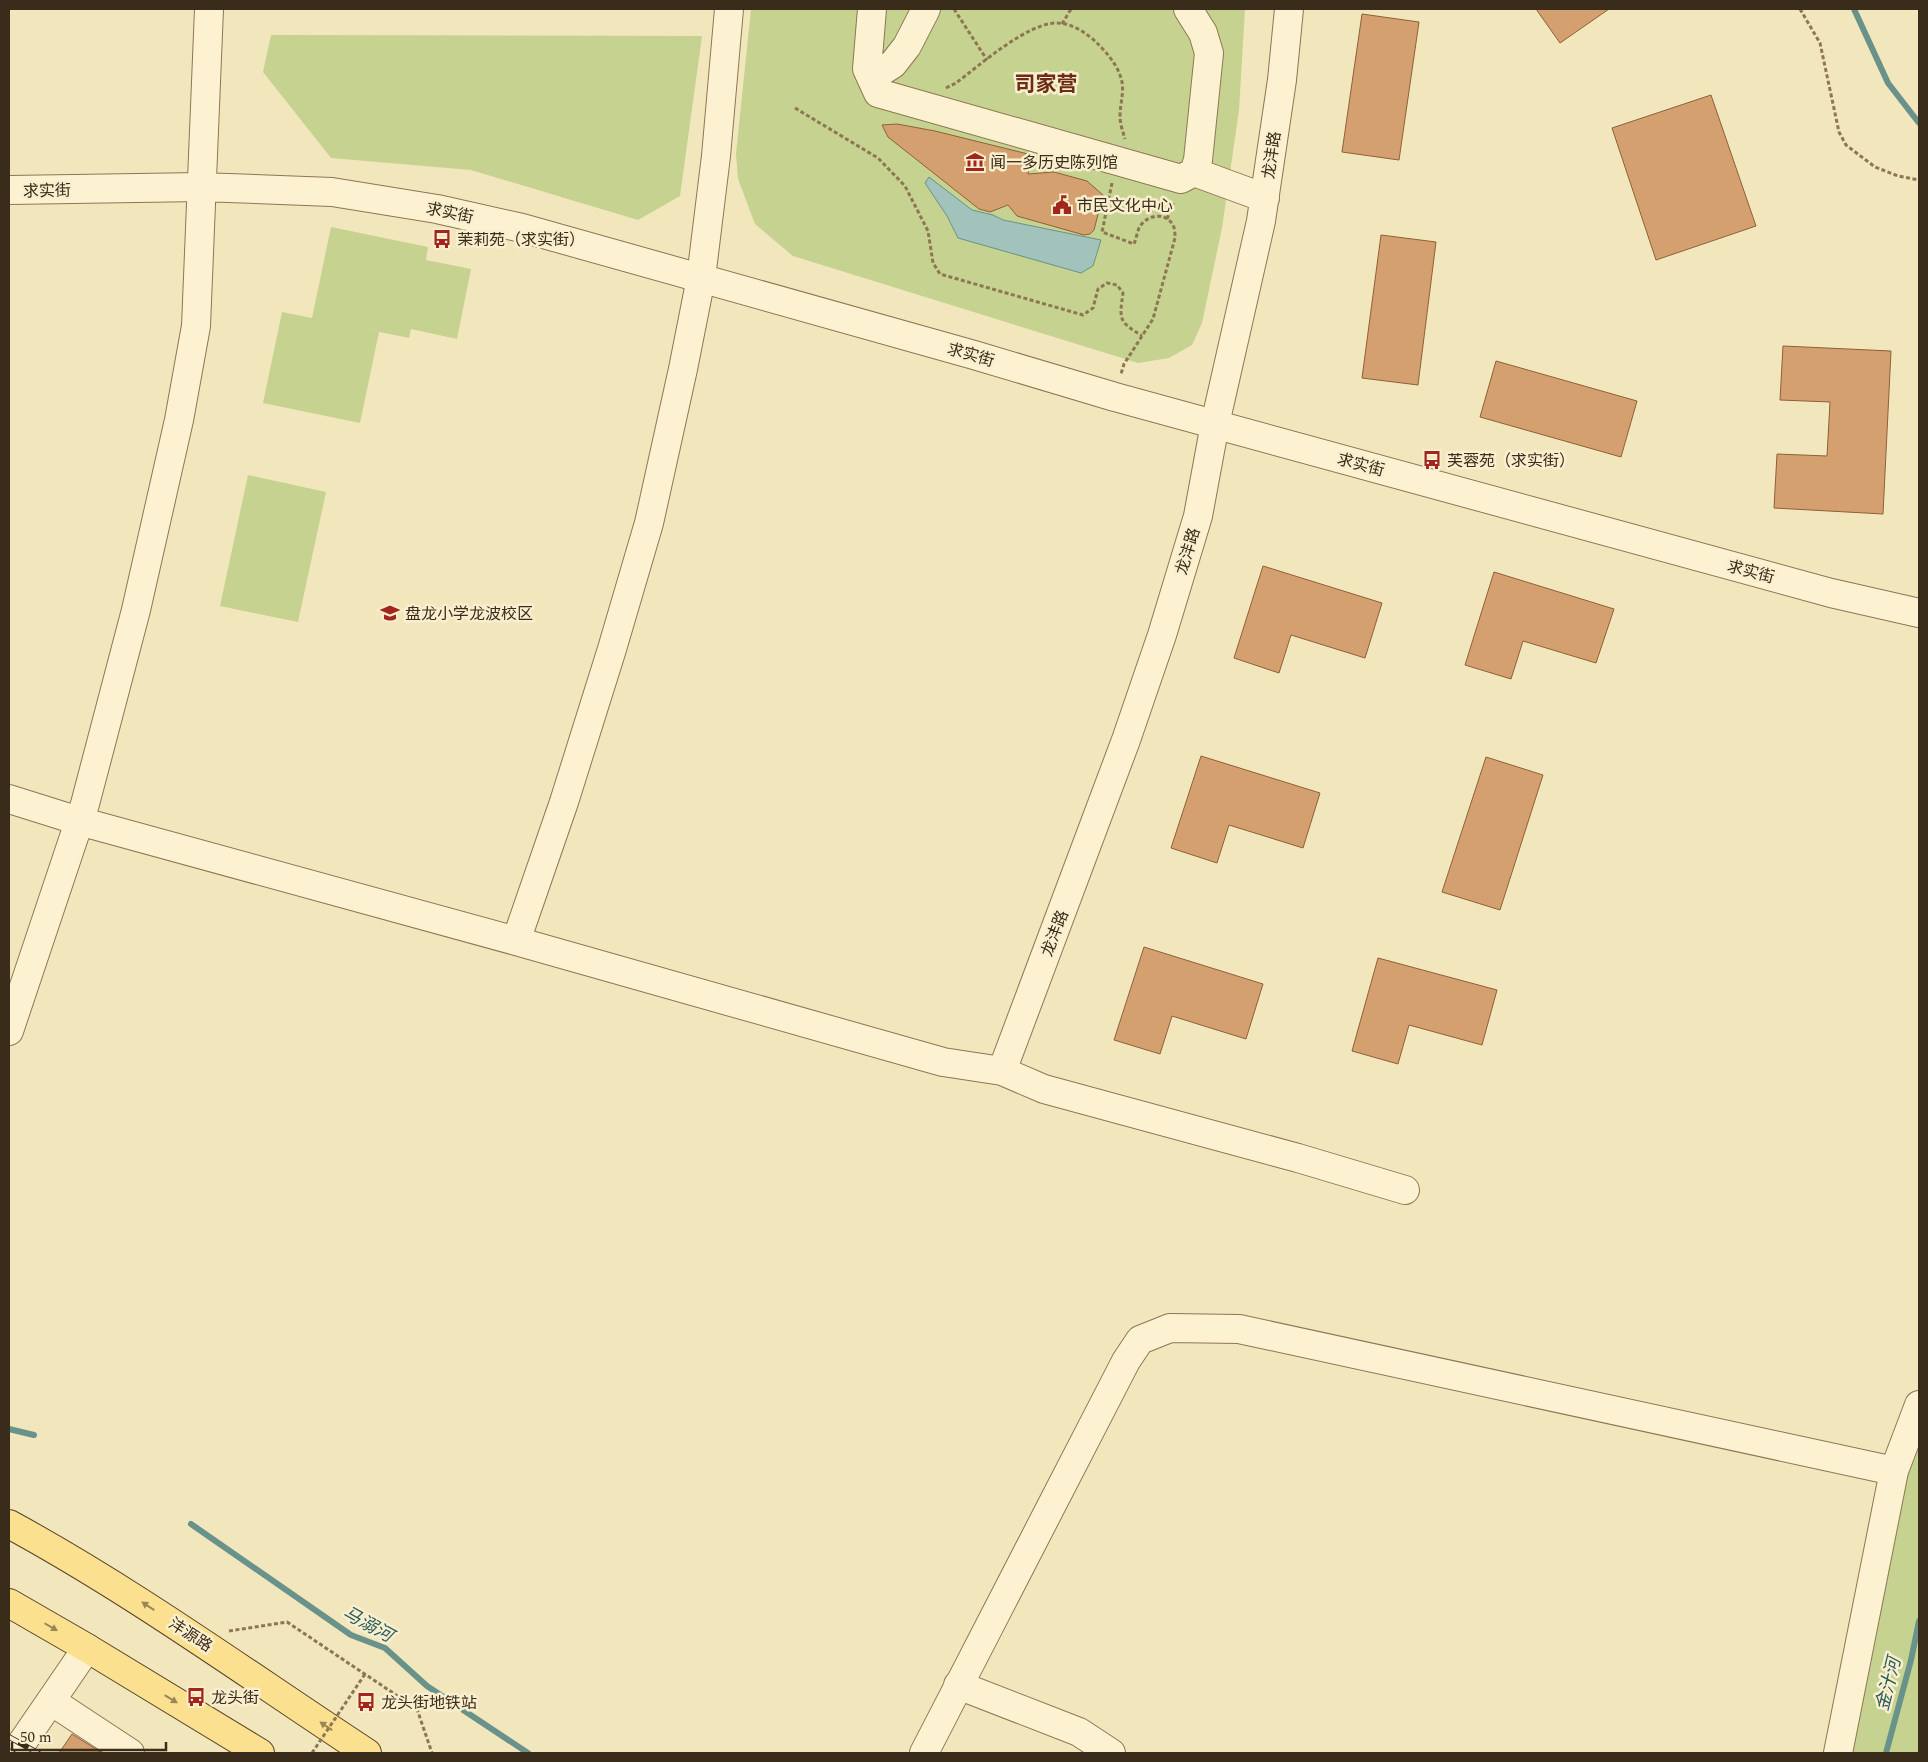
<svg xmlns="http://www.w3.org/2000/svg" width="1928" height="1762" font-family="Spectral,'Noto Sans SC',serif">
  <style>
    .green { fill: #c6d290 }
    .water { fill: #a1c3bc; stroke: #68928a }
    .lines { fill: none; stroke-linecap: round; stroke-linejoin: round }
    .stream { stroke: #68928a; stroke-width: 6 }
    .building { fill: #d5a06f; stroke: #8e6037 }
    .minor-casing { stroke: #8d7654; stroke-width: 30 }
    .major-casing { stroke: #594329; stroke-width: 30 }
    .path { stroke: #8d7654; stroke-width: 3; stroke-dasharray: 4 2.5; stroke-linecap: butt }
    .minor { stroke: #fcf2d1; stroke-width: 28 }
    .major { stroke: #fbe090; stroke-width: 28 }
    .rail-casing { stroke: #3a2c1b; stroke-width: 5.5 }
    .rail { stroke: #f9efce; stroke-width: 4; stroke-dasharray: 11; stroke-linecap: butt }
    .path-bridge { stroke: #8d7654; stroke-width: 3; stroke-dasharray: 4 2.5; stroke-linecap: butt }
    .oneway { fill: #9a8656 }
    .labels { text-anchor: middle; stroke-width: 5; stroke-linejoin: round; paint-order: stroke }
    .street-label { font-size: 16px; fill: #3a2c1b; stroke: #f9efce }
    .poi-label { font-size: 16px; fill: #3a2c1b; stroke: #f9efce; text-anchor: start }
    .water-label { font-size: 18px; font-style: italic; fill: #285c5c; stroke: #f9efce }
    .district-label { font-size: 21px; font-weight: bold; fill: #6b2d15; stroke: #f9efce }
  </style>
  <rect width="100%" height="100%" fill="#f2e6bd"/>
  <!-- green -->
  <path class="green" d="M751,9H1245L1239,110L1222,228L1202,323L1192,345L1169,358L1138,363L793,256L755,224L738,179L736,154Z
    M271,35L702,36L680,196L638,220L471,170L331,158L263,72Z
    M331,227L428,247L426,260L471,269L457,339L411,329L409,338L345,325L379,332L360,423L263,403L282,312L312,318Z
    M248,475L326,492L298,622L220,606Z
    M1919,1428V1753H1851L1915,1438Z"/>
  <!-- water -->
  <path class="water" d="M929,177L972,210L993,215L1003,220L1101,240L1093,266L1081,273L958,238L947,216L925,183Z"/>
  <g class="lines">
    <!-- stream -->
    <path class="stream" d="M1854,9L1888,83L1919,123
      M9,1429L34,1435
      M191,1524L351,1635L385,1648L427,1686L528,1753
      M1886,1753L1911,1660L1919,1621"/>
  </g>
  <!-- building -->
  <path class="building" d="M1536,9H1609L1560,43Z
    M1362,14L1419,22L1399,160L1342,152Z
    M1711,95L1756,226L1656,260L1612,128Z
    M897,124L935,131L1032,155L1028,174L1054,172L1087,181L1103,195L1094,230L1090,234L1084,235L1017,216L1008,205L990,212L979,209L888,137L882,125Z
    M1381,235L1436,242L1418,385L1362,378Z
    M1783,346L1891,351L1883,514L1774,508L1777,454L1827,456L1830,402L1780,400Z
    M1496,361L1637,401L1621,457L1480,417Z
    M1263,566L1382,603L1365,658L1291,635L1279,673L1234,658Z
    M1494,572L1614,609L1596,663L1523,641L1511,679L1465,665Z
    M1201,756L1320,793L1303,848L1229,825L1217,863L1171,848Z
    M1486,757L1543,775L1500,910L1442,892Z
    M1144,947L1263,984L1246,1039L1172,1016L1160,1054L1114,1040Z
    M1378,958L1497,990L1482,1045L1409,1025L1398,1064L1352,1051Z
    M72,1734L102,1753H59Z"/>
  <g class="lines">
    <!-- minor casing -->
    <g class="minor-casing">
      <path id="minor" d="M872,9L867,69L878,93L1181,179L1194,172L1198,160L1209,53L1203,33L1188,9
        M871,78L893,64L907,46L926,9
        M1194,172L1265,198
        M9,190L201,187L332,192L437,209L522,228L974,355L1115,397L1831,593L1919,613
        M9,799L79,821L516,941L943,1062L1002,1071L1044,1089L1298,1158L1405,1190
        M516,941L564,802L612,649L649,523L683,369L701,278L716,156L729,9
        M9,1031L85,804L136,610L179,420L196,326L209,9
        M1002,1071L1126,740L1162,635L1198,516L1215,424L1261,221L1282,80L1289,9
        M958,1685L1079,1732L1111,1753
        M51,1701L130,1753
        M15,1753L87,1648
        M924,1753L1126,1361L1140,1340L1170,1328L1239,1329L1894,1471
        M1838,1753L1894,1471L1919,1405"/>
    </g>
    <!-- major casing -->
    <g class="major-casing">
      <path id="major" d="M9,1524C134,1592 248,1675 367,1753
        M9,1603L87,1648L260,1753"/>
    </g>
    <!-- path -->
    <path class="path" d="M954,9L987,60
      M1800,9L1820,43L1839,132L1846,145L1875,167L1898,176L1919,180
      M1062,24L1071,9
      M946,88L956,83C980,65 1028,22 1058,23C1072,23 1088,34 1098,44C1108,54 1119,67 1122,82C1124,93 1120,105 1120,116C1120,124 1123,132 1125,139
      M795,108L878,158L905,186L928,231L933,263L940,274L1083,315L1093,308L1098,289L1107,283L1117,285L1123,293C1119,321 1119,321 1142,336
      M1112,183L1102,232L1134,244C1136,239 1137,233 1139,228C1146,215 1165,211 1173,225C1175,229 1175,234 1175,238L1153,319L1124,364L1121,374
      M1167,219L1174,201
      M229,1631L287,1622L417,1709L432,1753"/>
    <!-- minor -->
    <use href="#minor" class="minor"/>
    <!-- major -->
    <use href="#major" class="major"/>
    <!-- rail casing -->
    <g class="rail-casing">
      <path id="rail" d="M9,1737L38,1753
        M9,1751L13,1753"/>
    </g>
    <!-- rail -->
    <use href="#rail" class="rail"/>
    <!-- path-bridge -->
    <path class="path-bridge" d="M312,1753L365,1674"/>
  </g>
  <!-- one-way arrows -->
  <defs><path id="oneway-solid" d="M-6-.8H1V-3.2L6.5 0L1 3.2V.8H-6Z" transform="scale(1.25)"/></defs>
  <g class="oneway">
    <use href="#oneway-solid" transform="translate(148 1606) rotate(-147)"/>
    <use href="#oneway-solid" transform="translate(51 1627) rotate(30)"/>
    <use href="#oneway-solid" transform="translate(171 1699) rotate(31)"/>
    <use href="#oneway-solid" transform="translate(326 1726) rotate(-146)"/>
  </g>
  <!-- icons -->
  <defs>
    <g id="museum-bare" transform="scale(1.5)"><path d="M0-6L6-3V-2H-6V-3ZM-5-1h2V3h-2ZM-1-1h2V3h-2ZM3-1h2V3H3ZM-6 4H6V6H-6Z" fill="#a2251e" stroke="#f9efce" stroke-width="2.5" paint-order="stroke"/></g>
    <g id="civic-bare" transform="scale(1.5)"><path d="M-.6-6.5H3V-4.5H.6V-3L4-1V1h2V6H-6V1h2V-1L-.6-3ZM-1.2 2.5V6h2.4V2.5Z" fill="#a2251e" stroke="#f9efce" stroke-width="2.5" paint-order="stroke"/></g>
    <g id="bus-bare" transform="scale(1.5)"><path d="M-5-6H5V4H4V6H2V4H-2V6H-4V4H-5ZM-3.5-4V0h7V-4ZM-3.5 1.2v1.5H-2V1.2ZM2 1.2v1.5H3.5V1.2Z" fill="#a2251e" stroke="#f9efce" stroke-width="2.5" paint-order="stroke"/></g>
    <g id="school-bare" transform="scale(1.5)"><path d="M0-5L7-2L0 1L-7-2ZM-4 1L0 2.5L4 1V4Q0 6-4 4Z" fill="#a2251e" stroke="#f9efce" stroke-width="2.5" paint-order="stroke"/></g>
  </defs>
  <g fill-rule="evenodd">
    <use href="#museum-bare" x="975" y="162"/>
    <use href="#civic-bare" x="1062" y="205"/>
    <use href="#bus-bare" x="442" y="239"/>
    <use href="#bus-bare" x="1432" y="460"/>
    <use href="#school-bare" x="390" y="613"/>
    <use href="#bus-bare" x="196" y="1697"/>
    <use href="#bus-bare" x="366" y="1702"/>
  </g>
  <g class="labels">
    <!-- street labels -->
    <g class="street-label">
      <text transform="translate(1271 155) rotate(-82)" y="6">龙沣路</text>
      <text transform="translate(47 190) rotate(-1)" y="6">求实街</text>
      <text transform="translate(450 212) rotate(12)" y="6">求实街</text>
      <text transform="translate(971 354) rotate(16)" y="6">求实街</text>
      <text transform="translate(1361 464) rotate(15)" y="6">求实街</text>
      <text transform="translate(1187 551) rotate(-73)" y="6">龙沣路</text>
      <text transform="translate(1751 571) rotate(15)" y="6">求实街</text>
      <text transform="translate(1054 933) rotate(-69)" y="6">龙沣路</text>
      <text transform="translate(191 1634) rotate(33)" y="6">沣源路</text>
    </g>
    <!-- poi labels -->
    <g class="poi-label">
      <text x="990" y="168">闻一多历史陈列馆</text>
      <text x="1077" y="211">市民文化中心</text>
      <text x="457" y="245">茉莉苑（求实街）</text>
      <text x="1447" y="466">芙蓉苑（求实街）</text>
      <text x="405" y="619">盘龙小学龙波校区</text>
      <text x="211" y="1703">龙头街</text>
      <text x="381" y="1708">龙头街地铁站</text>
    </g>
    <!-- water labels -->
    <g class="water-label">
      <text transform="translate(368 1624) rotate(29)" y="6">马溺河</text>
      <text transform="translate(1888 1684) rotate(-76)" y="6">金汁河</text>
    </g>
    <!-- district labels -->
    <g class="district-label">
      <text x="1046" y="91">司家营</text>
    </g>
  </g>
  <!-- border -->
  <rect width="1928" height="1762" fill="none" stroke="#3a2c1b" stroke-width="20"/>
  <!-- scale -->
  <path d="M12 1742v8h154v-8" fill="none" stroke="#3a2c1b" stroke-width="2.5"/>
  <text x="20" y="1742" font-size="15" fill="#3a2c1b" stroke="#f9efce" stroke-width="4" paint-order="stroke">50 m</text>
</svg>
